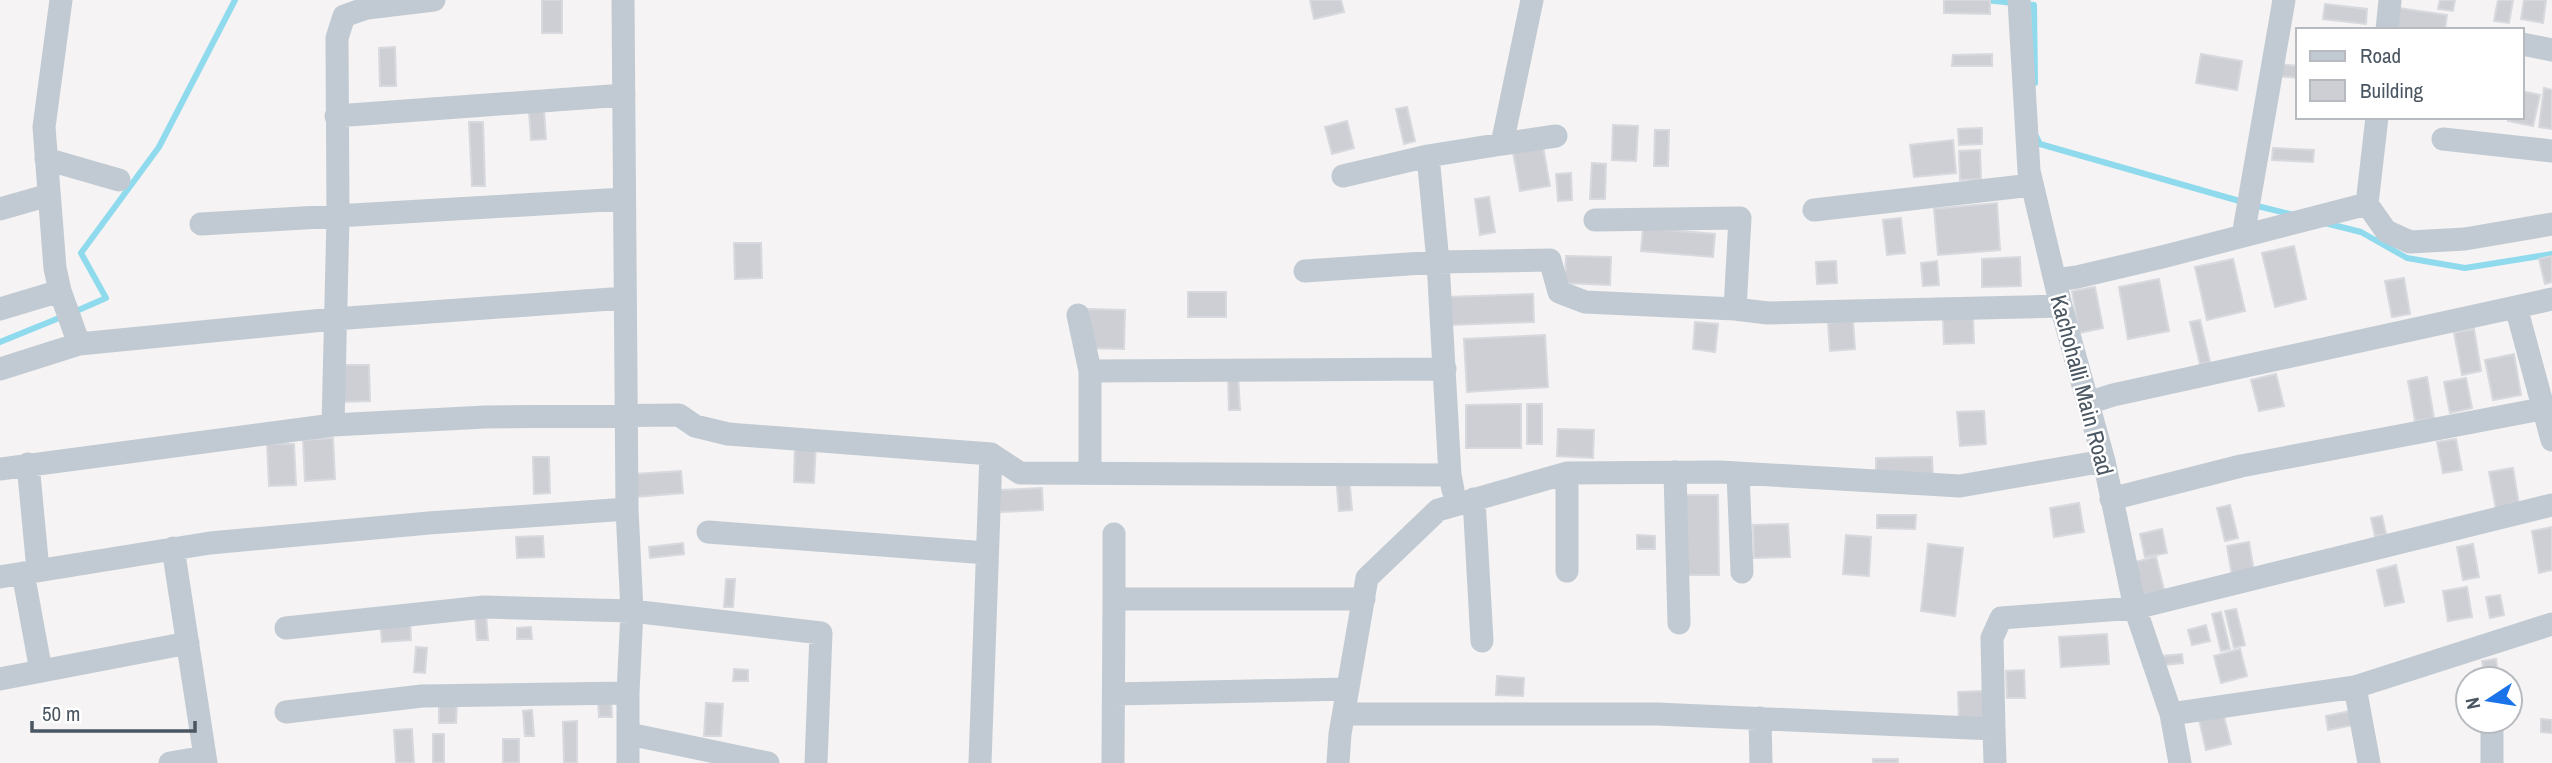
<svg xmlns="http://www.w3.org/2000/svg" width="2552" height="763" font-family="'Archivo Narrow',sans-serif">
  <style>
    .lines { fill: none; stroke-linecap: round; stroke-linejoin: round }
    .stream { stroke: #90daee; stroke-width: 6 }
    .building { fill: #cdcfd5; stroke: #d7d9de; stroke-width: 2 }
    .minor { stroke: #c1cad2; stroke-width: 23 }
    .labels { text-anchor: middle; stroke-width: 5; stroke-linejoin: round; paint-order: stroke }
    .street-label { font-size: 23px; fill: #4a5661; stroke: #fff }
  </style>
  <rect width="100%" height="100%" fill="#f5f3f3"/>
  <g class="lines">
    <!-- stream -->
    <path class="stream" d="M1985,0L2014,3
      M2025,4L2034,5L2035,83
      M2036,136L2040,144L2243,202
      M2253,205L2294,215
      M2325,223L2361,232L2407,258L2465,268L2552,254
      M74,312L106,298L81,253L159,147L235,0
      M0,342L64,316"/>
  </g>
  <!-- building -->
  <path class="building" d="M542,0H562V33H542Z
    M1310,0H1341L1344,12L1314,19Z
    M1944,0H1990V14L1944,13Z
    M2440,0H2455L2453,11L2438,9Z
    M2498,0H2513L2509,23L2494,21Z
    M2524,0H2546L2543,23L2521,19Z
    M2325,4L2367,9L2366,24L2323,19Z
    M2399,8L2447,15L2445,30L2396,29Z
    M395,47L396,86H380L379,48Z
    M1992,54V66H1952L1953,55Z
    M2201,54L2242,61L2237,90L2196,83Z
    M2278,64L2298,66V78L2277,76Z
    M2544,88L2552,90V129L2539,127Z
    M2522,91L2540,95L2533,126L2508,121L2509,117H2522Z
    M1407,107L1415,141L1404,144L1396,109Z
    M544,111L546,139L531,140L529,112Z
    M1347,121L1354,148L1332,154L1325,127Z
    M469,122H483L485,186H472Z
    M1613,125L1638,126L1636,161L1612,160Z
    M1982,128V144L1959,145L1958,129Z
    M1655,130H1669L1668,166H1654Z
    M1953,140L1956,173L1914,177L1910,145Z
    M1543,147L1550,186L1520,191L1513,152Z
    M2273,148L2314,150L2313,162L2272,160Z
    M1980,150L1981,179L1960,180L1959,151Z
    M1592,163L1606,164L1605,199H1590Z
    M1571,173L1572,200L1558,201L1556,174Z
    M1489,197L1495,232L1480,235L1475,199Z
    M1997,203L2000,250L1938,255L1934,209Z
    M1901,218L1905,253L1887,255L1883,220Z
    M1643,228L1715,234L1713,257L1641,251Z
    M734,243H761L762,278L735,279Z
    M2294,246L2306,299L2275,307L2262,253Z
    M1566,256L1611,257L1610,285L1565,283Z
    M2552,256V282L2545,284L2539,259Z
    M2020,257L2021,286L1982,287V259Z
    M2233,259L2245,311L2207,320L2195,267Z
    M1836,261L1837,283L1817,284L1816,262Z
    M1937,261L1939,285L1923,286L1921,263Z
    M2404,278L2410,314L2392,317L2385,281Z
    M2159,279L2169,331L2128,339L2119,287Z
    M2095,287L2103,328L2079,333L2072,291Z
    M1188,292H1226V317H1188Z
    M1533,294L1534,322L1449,325L1448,297Z
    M1089,309L1125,310L1124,349L1088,348Z
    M1973,317L1974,343L1944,344L1943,319Z
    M2200,320L2210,362L2200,364L2190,322Z
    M1853,321L1855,349L1830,351L1828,323Z
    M1695,322L1718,324L1715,352L1693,349Z
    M2474,329L2481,371L2462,375L2454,333Z
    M1545,335L1548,387L1467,392L1464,339Z
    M2514,354L2521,395L2493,400L2485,360Z
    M341,365H369L370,401L342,402Z
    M2276,374L2284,406L2259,411L2251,380Z
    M1228,375H1238L1240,410H1229Z
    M2427,377L2434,418L2415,421L2408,381Z
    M2466,378L2472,408L2450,413L2444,382Z
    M1521,404V448H1466V405Z
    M1527,404H1542V444H1527Z
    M1984,411L1986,444L1960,446L1957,412Z
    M1558,429L1594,430L1593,458L1557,456Z
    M333,438L335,479L305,481L303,440Z
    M2456,439L2462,470L2443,473L2437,442Z
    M795,441L816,442L814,483L794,482Z
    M267,444H294L296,485L269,486Z
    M533,457H549L550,493L534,494Z
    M1932,457L1933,476L1876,477V458Z
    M2513,468L2519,505L2496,509L2489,472Z
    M681,471L683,493L636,497L634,474Z
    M1349,476L1352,510L1339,511L1336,477Z
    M1042,488L1043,510L1000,512V490Z
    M1683,495H1718L1719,575H1684Z
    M2079,503L2084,532L2054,537L2050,508Z
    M2230,505L2238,538L2225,541L2217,508Z
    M1877,515H1916L1915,529L1877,528Z
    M2382,516L2386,534L2375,536L2371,518Z
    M1788,524L1790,557L1754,558L1753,525Z
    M2552,527V570L2539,573L2532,531Z
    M2162,529L2167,553L2145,557L2140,534Z
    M1637,535L1655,536V549H1637Z
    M1846,535L1871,537L1869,576L1843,574Z
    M543,536L544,557L517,558L516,537Z
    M2249,542L2254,572L2232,576L2227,546Z
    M683,543L684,554L650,558L649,547Z
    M1928,544L1963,548L1955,616L1921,611Z
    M2473,544L2479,577L2463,580L2457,547Z
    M2156,557L2164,590L2142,595L2135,562Z
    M2396,565L2404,602L2385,606L2377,570Z
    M726,579H735L733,607H724Z
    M2467,587L2472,617L2448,621L2443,591Z
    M2500,595L2504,615L2490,618L2486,597Z
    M2236,609L2245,645L2234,648L2225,611Z
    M2221,612L2230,649L2221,651L2212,614Z
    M486,614L488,640H477L475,615Z
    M410,619L411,640L382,642L380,621Z
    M2206,625L2210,641L2192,645L2188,630Z
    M531,627L532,639H517V628Z
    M2107,634L2109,664L2061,667L2059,637Z
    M416,647L427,648L425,673L414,672Z
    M2240,649L2247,676L2221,683L2214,656Z
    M2182,654L2183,663L2164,665L2162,656Z
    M2496,659L2499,679H2486L2482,661Z
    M734,669L748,670V681H733Z
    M2024,670L2025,698H2007L2006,671Z
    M1497,676L1524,678L1523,696L1496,695Z
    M1983,691L1984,720L1959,721L1958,692Z
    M598,699H611L612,717H599Z
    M439,701H457L456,723H439Z
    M706,703L723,704L721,736H704Z
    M2222,709L2231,744L2206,750L2198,715Z
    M532,710L534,736H525L523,711Z
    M2350,711L2353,725L2328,730L2326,716Z
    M2541,719L2552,720V733L2541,732Z
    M577,721V763H564L563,722Z
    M412,729L414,763H396L394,730Z
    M433,734H444V763H433Z
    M503,739H519V763H503Z
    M1873,759H1898V763H1873Z"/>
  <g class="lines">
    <!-- minor -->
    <path class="minor" d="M623,0L627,509L632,611L628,693V763
      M2019,0L2029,171L2061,306L2104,461L2135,608L2171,714L2180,763
      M2387,30L2390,0
      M2522,44L2552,50
      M336,116L624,95
      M2443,139L2552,151
      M1502,144L1556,136
      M46,159L119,180
      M1343,176L1428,156
      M2367,204L2386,231L2410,242L2465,239L2552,224
      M0,209L49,195
      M1814,210L2032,185
      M1595,220L1740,218L1735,309
      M201,224L624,199
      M2243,236L2284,0
      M1305,271L1438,262L1550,260L1559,292L1585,302L1735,309L1768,313L2061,306
      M2055,280L2077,277L2162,257L2367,204L2377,117
      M60,291L79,344
      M2516,307L2552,440
      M0,309L60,291L55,268L44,127L61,0
      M1078,315L1090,371
      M0,369L79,344L334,319L625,298
      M2088,403L2113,395L2552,299
      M333,425L485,417L679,415L695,426L728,434L991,454L1020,473L1450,475
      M28,464L38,570
      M0,469L333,425L338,218L337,38L344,16L367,8L434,0
      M1675,472L1679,623
      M1090,473V371L1445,369
      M1567,473V571
      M1738,473L1742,572
      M1453,490L1450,475L1438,262L1428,156L1502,144L1532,0
      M1474,499L1482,641
      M2111,499L2241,466L2552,407
      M708,532L987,553
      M1114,534V599
      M173,548L206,763
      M23,573L41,671
      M0,577L210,543L429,523L627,509
      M286,628L484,607L632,611L821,633L816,763
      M0,679L188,643
      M2355,687L2369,763
      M1114,694L1348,689
      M286,712L422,696L628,693
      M1344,714H1657L1994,729L1995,763
      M2171,714L2355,687L2552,624
      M1760,718L1761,763
      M1994,729L1992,638L2001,618L2135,608L2552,505
      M629,734L768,763
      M170,763L205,757
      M980,763L991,454
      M1113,763L1114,599H1364
      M1338,763L1340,734L1367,578L1438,510L1567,473L1720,472L1960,486L2104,461
      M2492,763V721"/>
  </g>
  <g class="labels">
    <!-- street labels -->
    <g class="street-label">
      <text transform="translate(2082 385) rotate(75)" y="8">Kachohalli Main Road</text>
    </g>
  </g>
  <!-- legend -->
  <rect x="2296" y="28" width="228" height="91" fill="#ffffff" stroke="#b7bbc0" stroke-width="2"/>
  <rect x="2310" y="51" width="35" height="10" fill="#c1cad2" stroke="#b7bbc0" stroke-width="2"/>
  <text x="2360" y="63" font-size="21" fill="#4a5661">Road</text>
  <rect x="2310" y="80" width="35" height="21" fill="#cdcfd5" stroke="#b7bbc0" stroke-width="2"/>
  <text x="2360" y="98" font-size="21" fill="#4a5661">Building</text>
  <!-- north arrow -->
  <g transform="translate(2489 700) rotate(258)"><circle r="33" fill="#ffffff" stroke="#b7bbc0" stroke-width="2"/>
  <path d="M0-5L12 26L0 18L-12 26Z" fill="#1a73e8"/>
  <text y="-10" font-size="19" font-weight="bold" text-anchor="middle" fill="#4a5661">N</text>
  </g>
  <!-- scale -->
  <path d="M32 721v10h163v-10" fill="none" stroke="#4a5661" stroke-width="3.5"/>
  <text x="42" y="721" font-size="21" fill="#4a5661" stroke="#ffffff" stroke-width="5" paint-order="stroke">50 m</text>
</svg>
